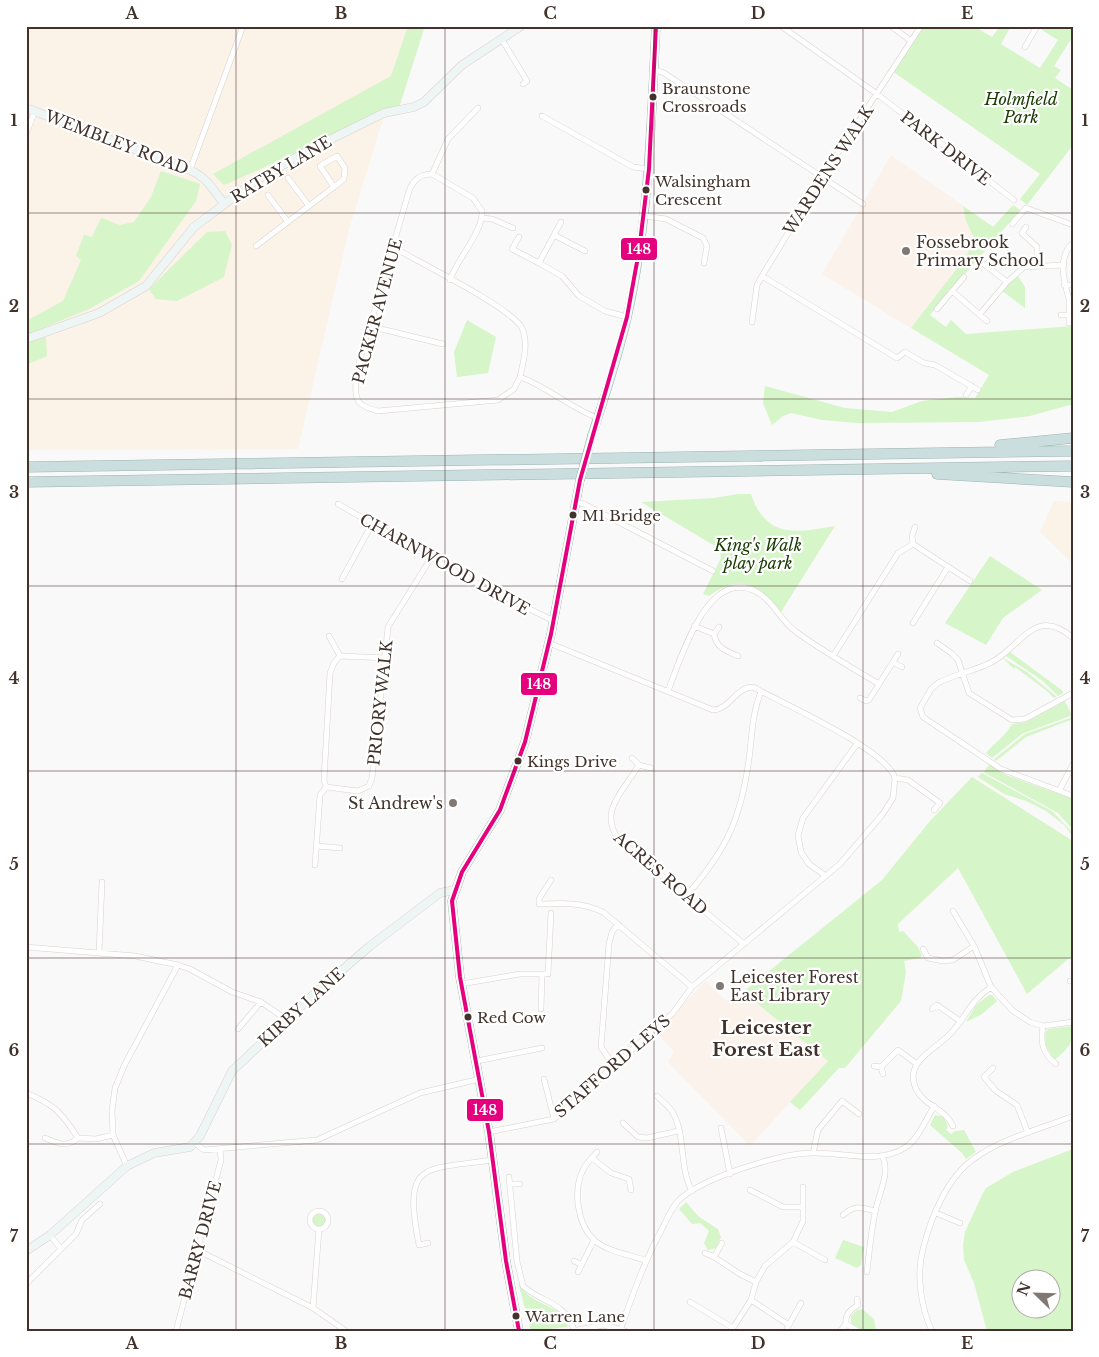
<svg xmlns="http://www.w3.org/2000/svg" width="1099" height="1357" font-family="'Libre Baskerville',serif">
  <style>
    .industrial { fill: #fbf2e8 }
    .education { fill: #fbf2eb }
    .green { fill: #d6f5c8; fill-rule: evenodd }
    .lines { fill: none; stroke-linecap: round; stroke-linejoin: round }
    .street-casing { stroke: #d9d2cf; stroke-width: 6 }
    .secondary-casing { stroke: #d9d2cf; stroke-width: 9 }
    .primary-casing { stroke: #9eb4b3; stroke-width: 9 }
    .highway-casing { stroke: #9eb4b3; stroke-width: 11 }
    .street { stroke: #fefefe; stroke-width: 5 }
    .secondary { stroke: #eef5f5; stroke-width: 8 }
    .primary { stroke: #deebeb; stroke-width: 8 }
    .highway { stroke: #c9dedd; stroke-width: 10 }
    .primary-bridge-casing { stroke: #9eb4b3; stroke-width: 9; stroke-linecap: butt }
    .primary-bridge { stroke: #deebeb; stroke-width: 8 }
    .bus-1-casing { stroke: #fff; stroke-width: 8 }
    .bus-1 { stroke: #e5007d; stroke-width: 4 }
    .grid { fill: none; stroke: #41322b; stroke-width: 1; stroke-opacity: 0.55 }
    .bus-dot { fill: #41322b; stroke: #fff; stroke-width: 2 }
    .poi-dot { fill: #817873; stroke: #fff; stroke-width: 2 }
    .labels { text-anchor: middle; stroke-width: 4.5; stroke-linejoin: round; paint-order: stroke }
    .bus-label { font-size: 15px; fill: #41322b; stroke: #fff; text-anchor: start }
    .park-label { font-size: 16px; font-style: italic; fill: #173a00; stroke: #fff }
    .street-label { font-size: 16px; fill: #41322b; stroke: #fff }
    .poi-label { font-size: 16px; fill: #41322b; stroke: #fff; text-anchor: start }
    .quarter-label { font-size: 19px; font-weight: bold; fill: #41322b; stroke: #fff }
    .line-badge { stroke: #fff; stroke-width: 2 }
    .badge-label { font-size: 14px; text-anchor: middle; font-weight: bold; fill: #fff }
    .neatline { fill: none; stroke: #41322b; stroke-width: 2 }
    .grid-label { font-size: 16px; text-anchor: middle; font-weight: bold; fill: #41322b }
  </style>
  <rect width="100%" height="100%" fill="#f9f9f9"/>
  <!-- industrial -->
  <path class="industrial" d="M26,26H412L349,229L298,449L26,450Z
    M1054,501L1073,502V564L1040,532Z"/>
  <!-- education -->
  <path class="education" d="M891,155L995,228L912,329L822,274Z
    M706,981L726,1001L743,992L828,1061L750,1146L668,1062L674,1052L656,1032Z"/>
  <!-- green -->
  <path class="green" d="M408,26H425L399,108L224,185L213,174L391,76Z
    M921,26H974L992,37L1000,26H1011L1001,44L1040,68L1058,40L1039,28L1040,26H1073V36L1054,66L1061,70L1055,78L1073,90V145L1027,205L1020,199L1040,174L892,71Z
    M161,171L200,184L196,201L139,281L89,309L45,327L47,356L26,365V321L63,301L81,260L76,256L84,235L92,237L101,218L120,225L134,222L151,197Z
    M1013,205L1020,210L930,315L946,327L951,320L966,334L1073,326V404L1030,416L979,422L857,423L822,420L791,413L783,416L772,425L763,403L765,386L845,408L892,412L922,401L957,397L975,398L989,375L911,328L965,258L975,240L966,221L963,206L993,227Z
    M225,231L232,245L224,277L177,301L156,299L149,289L207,232Z
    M1016,273L1025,287V308L1001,290Z
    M467,320L496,337L488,373L457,377L454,352Z
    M738,494H751C766,539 796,533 835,526L781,612C759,586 741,572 709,596L703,594L721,558L720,549L641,502L714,498Z
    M990,556L1042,590L1003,618L986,645L945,623Z
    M1010,652L1063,691V693L1058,696L1043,681L1006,656Z
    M1003,658L1027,672L1057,697L1054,698L1047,691L1015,667L1014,669Z
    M1065,701L1071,714L1070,716L1022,734L992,758L986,753C995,742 1005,737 1012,724L1026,722Z
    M1073,717V719L1026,737L996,761L994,759L1025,734Z
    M990,764L1006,775L1073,799V830L1058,813L985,773L984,771Z
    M982,773L1052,811L1073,833V837L1064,825L1046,811L1026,801L1004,794L978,777Z
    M972,777L1073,841V955L1027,994L958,868L898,924L899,932L903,931L918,947L922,956L920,958L904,961L906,972L901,1001L845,1068H839L800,1110L790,1102L828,1061L743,992L882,880L930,821Z
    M989,995H992L997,1001L982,1014L966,1022L976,1005Z
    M1073,1026C1073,1043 1068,1050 1054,1060L1046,1046L1045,1033L1048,1029Z
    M935,1115L944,1117L948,1126L946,1130L951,1134L955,1131L964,1130L976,1152L966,1159L962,1153L930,1125Z
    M1073,1149V1331H987L974,1283L964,1260L963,1245L965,1232L981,1197L986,1188L1013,1172ZM1022,1280H1052V1310H1022Z
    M686,1202L699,1217L718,1229L721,1237L716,1248L708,1250L704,1243L709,1231L700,1223L692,1224L679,1209Z
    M312 1220a7 7 0 1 1 14 0a7 7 0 1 1-14 0Z
    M843,1240L864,1247L861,1265L857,1268L835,1258Z
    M518,1282C528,1303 553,1304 568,1319L567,1327L531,1331Z
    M862,1309L874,1319L876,1331H862L851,1323V1316L857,1310Z"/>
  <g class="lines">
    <!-- street casing -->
    <g class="street-casing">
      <path id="street" d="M781,26L877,94L1014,200
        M891,26L911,41
        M501,38L527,81L523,84
        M1025,47L1037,26
        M653,69L664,73L863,204
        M478,108L448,139L432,174C420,174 413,180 409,191L371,322L373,327L368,330C364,346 348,391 360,403C365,408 372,409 378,411L498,400L514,389L520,377C548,387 570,408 598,418
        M542,116L633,167L649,169
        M26,134L35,111
        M190,170L243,26
        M432,174L473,198L482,211C483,232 457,259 450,280
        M288,178L309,206
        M268,195L288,222
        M644,216L666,219L703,238L707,246L704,263
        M483,218L492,219L513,228
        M561,222L539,263L562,276L579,296L605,311L627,317
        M1012,224L1026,208L1073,225
        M1026,227L1022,233L1037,247V265
        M554,235L585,251
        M519,237L512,249L539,263
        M256,246L334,187L320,166L337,156L345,168L344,179L334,187
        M393,247C418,262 512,308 522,328C529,343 523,363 520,377
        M980,261L1007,282
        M986,266L991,259
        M762,276L897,358L905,352L924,363L935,365L978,390
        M1064,285H1073
        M952,291L987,321
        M937,309L964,277
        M980,314L1007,282L1024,267L1064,265
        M1061,315H1069
        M752,322L757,285L762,276L822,177L921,26
        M1069,323C1069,315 1070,306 1069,299C1064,282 1057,257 1073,243
        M373,327L443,344
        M966,395L972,386
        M575,502L584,504L713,571
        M338,504L480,585L554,621
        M913,544L970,581
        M342,579L372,524
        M913,623L948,567
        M694,626L714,634C716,648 726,651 738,656
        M714,634L719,627
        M329,636L340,656
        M1073,638C1035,605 1022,646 992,662C975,671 955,674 938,683L931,689L920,708L923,717L1001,769L1073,796
        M549,643L713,710C729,710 736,687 753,687C782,703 886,749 895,778L908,780L940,803L934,810
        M937,643L951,653L958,660L969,693L1012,720L1025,719L1073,693
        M833,656L898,553L913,544L912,536L915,527
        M893,662L902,667
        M668,691C680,661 707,567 755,591C772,599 780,620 795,631C822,651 851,667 879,684
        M860,698L866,701L869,700L898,654
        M632,758L639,765L651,768
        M639,765C623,792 598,811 619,840L744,944
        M326,787L358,791L369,786L372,778L388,627L431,558
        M326,787L324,780L330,673L334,663L340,656L386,658
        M1059,791L1073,764
        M317,846L340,848
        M315,865L320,795L326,787
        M826,876L809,864L801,852L798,835L803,818L857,744
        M551,880L539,899V904C563,903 582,902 603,912L692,987
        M686,896C726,851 741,819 749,759C752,737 752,713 761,692
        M953,911L974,946L991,987L1013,1011L1030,1022L1043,1026L1073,1022
        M26,947L135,956L178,965L190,969L232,992L261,1002L286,1019
        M923,949L928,958L943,961L953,960L974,946
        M99,953L102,882
        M1070,981H1073
        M461,984L520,974H548L551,913
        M541,1009L542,975
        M932,1009L937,1005L960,1021
        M1043,1026C1040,1043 1043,1054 1056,1064
        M238,1029L261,1002
        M477,1061L542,1048
        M614,1066L601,1047L609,944L612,932L618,924
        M874,1066L881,1067L883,1074
        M881,1067L898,1050L917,1064
        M993,1068L984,1077L996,1091L1017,1105L1028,1133
        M544,1079L554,1119
        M26,1093C54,1104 62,1113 78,1138
        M657,1096C662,1101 669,1106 673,1113C686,1136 679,1168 692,1191
        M623,1123L638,1137L647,1138L678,1131
        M953,1126C945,1108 924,1106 916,1089C903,1061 937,1049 951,1033C968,1015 968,1003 991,987
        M721,1128L730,1174
        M489,1132L554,1119L672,1014L692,987L840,864L882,815L893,798L895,778
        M45,1138C59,1144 66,1148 78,1138L96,1139L113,1135
        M195,1143L204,1150L317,1140L420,1093L480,1079
        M597,1152C592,1158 586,1163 583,1170C573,1190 577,1224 594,1240C606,1251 630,1255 645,1260
        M813,1153L818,1130L842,1101L859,1114
        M592,1158L611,1173L629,1179L631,1190
        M127,1166L113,1135L112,1111L115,1088L125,1064L178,965
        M509,1177L517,1261L523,1286C543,1304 565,1301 574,1330
        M510,1184H520
        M750,1190L783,1207H802
        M310 1220a9 9 0 1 1 18 0a9 9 0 1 1-18 0Z
        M936,1213L960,1223
        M843,1215C854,1205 861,1207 875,1211
        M793,1242L825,1260
        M428,1243L419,1245C403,1161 421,1170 493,1160
        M722,1243L714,1257L740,1274L756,1282
        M61,1249L76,1234L82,1220L100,1204
        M197,1250L313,1308L346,1331
        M705,1253L714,1257
        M574,1261L582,1265
        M578,1272L594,1240
        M867,1272C869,1252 871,1233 875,1213C878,1194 890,1176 883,1157
        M26,1284L61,1249L50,1235
        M857,1299L858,1305C850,1310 845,1314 846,1324L858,1331
        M751,1300L789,1325L786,1331
        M690,1302L733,1328
        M313,1308L319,1229
        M789,1325L801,1303
        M621,1328C633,1293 645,1260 663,1227C667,1218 672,1208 678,1201C701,1178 781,1153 813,1153C843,1152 879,1165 906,1147C918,1139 927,1118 934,1106
        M176,1331L221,1160L220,1149
        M572,1331L604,1325L625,1331
        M731,1331L751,1300L756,1282L765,1266L793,1242L803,1221V1187
        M840,1331L846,1324
        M932,1331C921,1308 916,1274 923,1249C931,1217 947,1177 975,1158C1003,1138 1041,1129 1073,1116"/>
    </g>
    <!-- secondary casing -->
    <g class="secondary-casing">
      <path id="secondary" d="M26,108L190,170C207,178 213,189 224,204
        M26,339L99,313L146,286L194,227L255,181L311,149L384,113L414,107L424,102L462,65L521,26
        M26,1251L50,1235L127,1166L154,1153L190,1147L200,1136L232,1071L313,995L370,946L440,893L454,890"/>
    </g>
    <!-- primary casing -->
    <g class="primary-casing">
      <path id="primary" d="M592,435C605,396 618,358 627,318C649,222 651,124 656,26
        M519,1331L506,1261L489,1132L460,977L452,901L462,872L500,810L525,742L551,634L580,480"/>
    </g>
    <!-- highway casing -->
    <g class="highway-casing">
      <path id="highway" d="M1000,445L1073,438
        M26,467L1073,451
        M937,474L1073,482
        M26,482L1073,466"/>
    </g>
    <!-- street -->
    <use href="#street" class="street"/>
    <!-- secondary -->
    <use href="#secondary" class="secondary"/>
    <!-- primary -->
    <use href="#primary" class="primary"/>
    <!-- highway -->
    <use href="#highway" class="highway"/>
    <!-- primary-bridge casing -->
    <g class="primary-bridge-casing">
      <path id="primary-bridge" d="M580,480L592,435"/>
    </g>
    <!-- primary-bridge -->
    <use href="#primary-bridge" class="primary-bridge"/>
    <!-- bus-1 casing -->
    <g class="bus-1-casing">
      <path id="bus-1" d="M519,1331L506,1261L489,1132L460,977L452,901L462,872L500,810L525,742L551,634L580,480L627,317L639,251L649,169L656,26"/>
    </g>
    <!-- bus-1 -->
    <use href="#bus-1" class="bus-1"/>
  </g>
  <!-- grid -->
  <path class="grid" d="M236,26V1331M445,26V1331M654,26V1331M863,26V1331M26,213H1073M26,399H1073M26,586H1073M26,771H1073M26,958H1073M26,1144H1073"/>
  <!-- markers -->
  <g class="bus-dot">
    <circle cx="653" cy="97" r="4.5"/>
    <circle cx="646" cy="190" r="4.5"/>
    <circle cx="573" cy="515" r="4.5"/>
    <circle cx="518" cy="761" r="4.5"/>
    <circle cx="468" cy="1017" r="4.5"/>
    <circle cx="516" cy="1316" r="4.5"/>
  </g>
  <g class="poi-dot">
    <circle cx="906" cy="251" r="5"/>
    <circle cx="453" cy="803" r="5"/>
    <circle cx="720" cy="986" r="5"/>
  </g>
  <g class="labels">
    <!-- bus labels -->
    <g class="bus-label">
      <text x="662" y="94">Braunstone<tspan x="662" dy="18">Crossroads</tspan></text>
      <text x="655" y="187">Walsingham<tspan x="655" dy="18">Crescent</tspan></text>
      <text x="582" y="521">M1 Bridge</text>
      <text x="527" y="767">Kings Drive</text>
      <text x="477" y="1023">Red Cow</text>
      <text x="525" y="1322">Warren Lane</text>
    </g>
    <!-- park labels -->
    <g class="park-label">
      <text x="1021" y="105">Holmfield<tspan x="1021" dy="18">Park</tspan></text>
      <text x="758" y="551">King's Walk<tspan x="758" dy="18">play park</tspan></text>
    </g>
    <!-- street labels -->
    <g class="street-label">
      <text transform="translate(117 142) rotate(21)" y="6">WEMBLEY ROAD</text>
      <text transform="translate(946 148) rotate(38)" y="6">PARK DRIVE</text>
      <text transform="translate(281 169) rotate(-31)" y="6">RATBY LANE</text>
      <text transform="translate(828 170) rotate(-57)" y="6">WARDENS WALK</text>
      <text transform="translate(377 311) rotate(-75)" y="6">PACKER AVENUE</text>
      <text transform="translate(445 564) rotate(29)" y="6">CHARNWOOD DRIVE</text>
      <text transform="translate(380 703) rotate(-84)" y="6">PRIORY WALK</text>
      <text transform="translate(661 873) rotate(41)" y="6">ACRES ROAD</text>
      <text transform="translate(301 1007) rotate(-42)" y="6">KIRBY LANE</text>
      <text transform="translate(612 1066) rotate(-41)" y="6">STAFFORD LEYS</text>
      <text transform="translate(200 1240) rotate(-75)" y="6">BARRY DRIVE</text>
    </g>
    <!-- poi labels -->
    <g class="poi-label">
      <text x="916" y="248">Fossebrook<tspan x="916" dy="18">Primary School</tspan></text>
      <text x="443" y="809" text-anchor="end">St Andrew's</text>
      <text x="730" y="983">Leicester Forest<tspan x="730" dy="18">East Library</tspan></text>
    </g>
    <!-- quarter labels -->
    <g class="quarter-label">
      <text x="766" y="1034">Leicester<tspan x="766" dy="22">Forest East</tspan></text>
    </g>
  </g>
  <g class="line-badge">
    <rect x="620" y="237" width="38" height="24" rx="5" fill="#e5007d"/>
    <rect x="520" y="672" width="38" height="24" rx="5" fill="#e5007d"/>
    <rect x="466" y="1098" width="38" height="24" rx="5" fill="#e5007d"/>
  </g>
  <g class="badge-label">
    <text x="639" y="254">148</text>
    <text x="539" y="689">148</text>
    <text x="485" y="1115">148</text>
  </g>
  <!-- border -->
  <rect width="1099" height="1357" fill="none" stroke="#ffffff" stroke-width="55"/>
  <!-- north arrow -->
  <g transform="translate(1036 1294) rotate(293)"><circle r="24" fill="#ffffff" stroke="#b3adaa"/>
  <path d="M0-4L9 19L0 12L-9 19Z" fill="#817873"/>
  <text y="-8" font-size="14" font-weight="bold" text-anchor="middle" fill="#41322b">N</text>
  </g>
  <rect x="28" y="28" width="1044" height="1302" class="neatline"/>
  <g class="grid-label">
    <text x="132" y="19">A</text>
    <text x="341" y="19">B</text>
    <text x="550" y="19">C</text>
    <text x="758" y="19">D</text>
    <text x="967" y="19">E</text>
    <text x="14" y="126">1</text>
    <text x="1085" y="126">1</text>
    <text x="14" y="312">2</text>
    <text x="1085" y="312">2</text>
    <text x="14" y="498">3</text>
    <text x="1085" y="498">3</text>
    <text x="14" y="684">4</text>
    <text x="1085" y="684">4</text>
    <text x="14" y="870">5</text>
    <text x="1085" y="870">5</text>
    <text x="14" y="1056">6</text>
    <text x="1085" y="1056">6</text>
    <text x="14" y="1242">7</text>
    <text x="1085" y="1242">7</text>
    <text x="132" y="1349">A</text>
    <text x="341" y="1349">B</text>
    <text x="550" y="1349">C</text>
    <text x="758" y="1349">D</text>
    <text x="967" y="1349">E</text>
  </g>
</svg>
